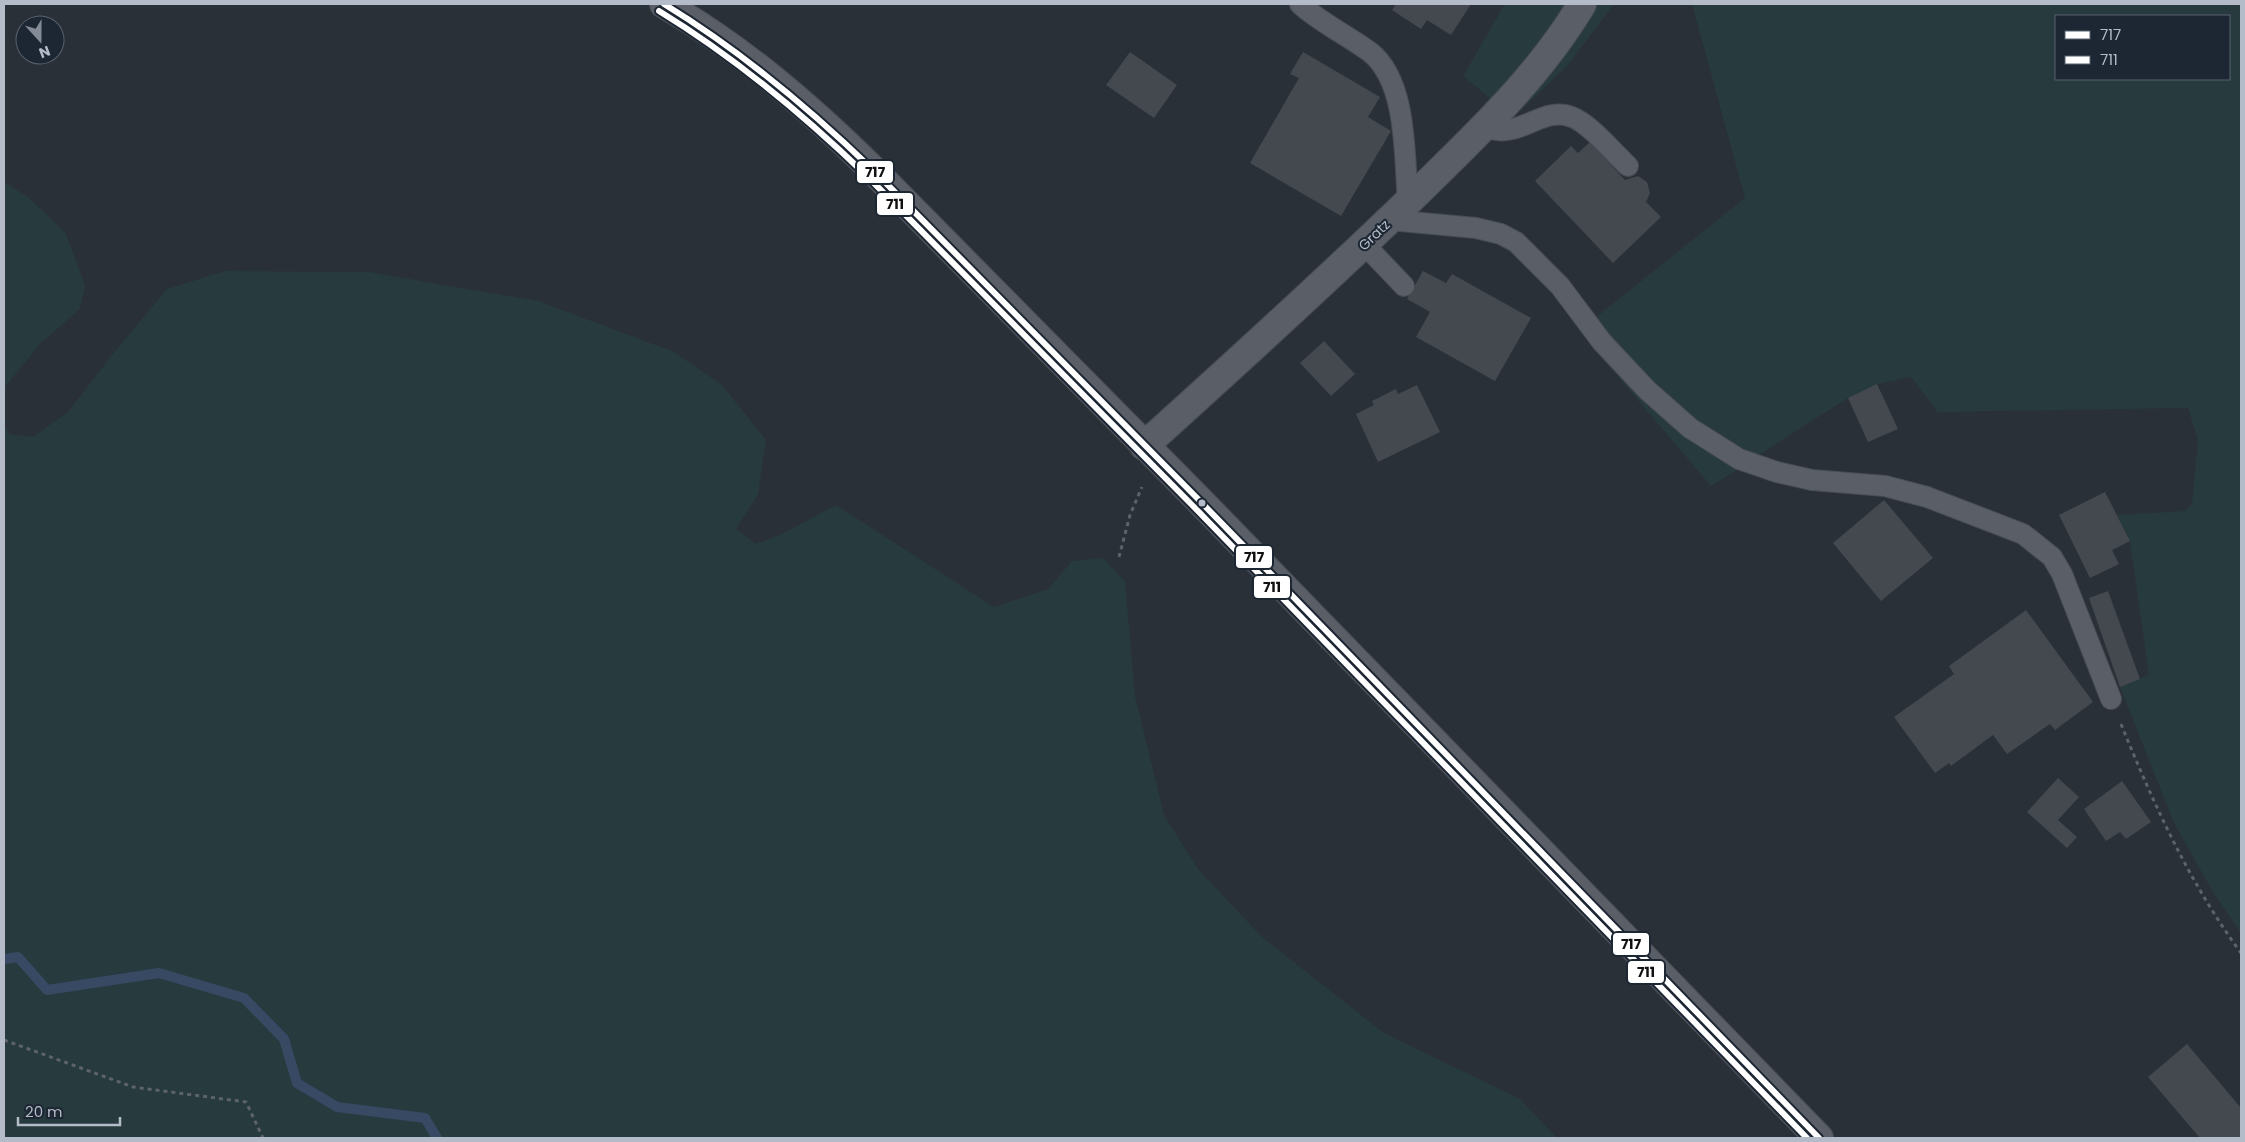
<svg xmlns="http://www.w3.org/2000/svg" width="2245" height="1142" font-family="Poppins,sans-serif">
  <style>
    .green { fill: #273a3e; fill-rule: evenodd }
    .lines { fill: none; stroke-linecap: round; stroke-linejoin: round }
    .stream { stroke: #384963; stroke-width: 10 }
    .building { fill: #444950 }
    .service-casing { stroke: #484c53; stroke-width: 22 }
    .minor-casing { stroke: #484c53; stroke-width: 30 }
    .path { stroke: #5d636a; stroke-width: 3; stroke-dasharray: 4 4; stroke-linecap: butt }
    .service { stroke: #5a5e66; stroke-width: 20 }
    .minor { stroke: #5a5e66; stroke-width: 28 }
    .bus-1-casing { stroke: #1d2633; stroke-width: 10 }
    .bus-2-casing { stroke: #1d2633; stroke-width: 10 }
    .bus-1 { stroke: #fff; stroke-width: 6 }
    .bus-2 { stroke: #fff; stroke-width: 6 }
    .bus-dot { fill: #b4bcc9; stroke: #1d2633; stroke-width: 2 }
    .labels { text-anchor: middle; stroke-width: 4; stroke-linejoin: round; paint-order: stroke }
    .street-label { font-size: 14px; fill: #b4bcc9; stroke: #1d2633 }
    .line-badge { stroke: #1d2633; stroke-width: 2 }
    .pale-badge-label { font-size: 14px; text-anchor: middle; font-weight: bold; fill: #111 }
  </style>
  <rect width="100%" height="100%" fill="#2a3038"/>
  <!-- green -->
  <path class="green" d="M1505,4H1569L1496,103L1463,76Z
    M1591,4H1614L1567,66L1514,117L1509,112Z
    M1692,4H2241V933L2213,892L2174,823L2120,687L2149,675L2130,541L2117,515L2185,511L2192,504L2198,440L2188,408L1938,412L1911,377L1877,384L1848,398L1757,456C1697,436 1632,368 1595,318L1745,198ZM2056,16H2229V79H2056Z
    M4,182L28,197L65,232L85,285L80,309L40,344L5,387L4,391Z
    M225,271L369,272L538,301L674,352L722,385L766,440L758,494L736,529L756,544L782,534L836,505L994,607L1048,589L1072,561L1103,558L1125,581L1135,696L1164,815L1198,869L1262,937L1384,1033L1520,1099L1557,1138H4V425L10,434L33,437L68,412L112,355L167,289Z
    M1582,328L1740,468L1711,486L1579,331Z"/>
  <g class="lines">
    <!-- stream -->
    <path class="stream" d="M4,959L18,957L47,990L159,973L244,998L284,1039L297,1083L337,1107L425,1118L437,1138"/>
  </g>
  <!-- building -->
  <path class="building" d="M1396,4H1471L1451,35L1427,20L1421,29L1392,10Z
    M1130,52L1177,85L1154,118L1106,85Z
    M1303,52L1380,97L1368,117L1391,131L1341,216L1250,163L1299,78L1290,74Z
    M1590,142L1625,180L1638,176L1647,182L1650,193L1646,202L1661,217L1613,263L1535,181L1571,146L1578,153Z
    M1423,271L1446,283L1452,274L1531,318L1495,381L1416,337L1430,312L1407,299Z
    M1324,341L1355,374L1331,396L1300,363Z
    M1877,384L1898,429L1868,442L1848,398Z
    M1417,385L1440,432L1378,462L1356,414L1374,405L1372,401L1396,389L1398,394Z
    M2105,492L2130,541L2112,550L2119,564L2090,578L2059,515Z
    M1884,500L1933,558L1881,601L1833,543Z
    M2108,591L2140,679L2120,687L2089,598Z
    M2026,610L2093,702L2055,730L2050,724L2007,754L1993,735L1951,766L1949,763L1935,773L1894,717L1954,674L1949,666Z
    M2058,778L2079,797L2058,820L2077,837L2067,848L2027,812Z
    M2122,781L2151,822L2126,839L2120,832L2106,841L2084,809Z
    M2187,1044L2241,1108V1138H2200L2148,1077Z"/>
  <g class="lines">
    <!-- service casing -->
    <g class="service-casing">
      <path id="service" d="M1300,4C1321,23 1347,35 1370,52C1408,82 1404,157 1408,202
        M1486,126C1489,127 1493,130 1497,130C1523,134 1546,106 1572,117C1590,124 1613,152 1628,166
        M1390,220L1476,228L1501,234L1516,242L1560,286L1602,342L1647,390L1690,428L1739,459L1777,472L1812,480L1885,486L1927,497L2023,534L2052,557L2062,574L2111,699
        M1364,244L1404,286"/>
    </g>
    <!-- minor casing -->
    <g class="minor-casing">
      <path id="minor" d="M664,4C742,49 809,107 873,170L1200,501L1819,1138
        M1144,446C1235,364 1325,282 1413,197C1474,137 1538,78 1582,4"/>
    </g>
    <!-- path -->
    <path class="path" d="M1119,557L1130,515L1142,487
      M2121,724C2154,805 2189,882 2241,953
      M4,1040L133,1087L246,1102L263,1138"/>
    <!-- service -->
    <use href="#service" class="service"/>
    <!-- minor -->
    <use href="#minor" class="minor"/>
    <!-- bus-1 casing -->
    <g class="bus-1-casing">
      <path id="bus-1" d="M664,4C741,51 808,107 873,170L1200,501L1819,1138"/>
    </g>
    <!-- bus-2 casing -->
    <g class="bus-2-casing">
      <path id="bus-2" d="M659,11C736,58 803,114 867,176L1194,507L1807,1138"/>
    </g>
    <!-- bus-1 -->
    <use href="#bus-1" class="bus-1"/>
    <!-- bus-2 -->
    <use href="#bus-2" class="bus-2"/>
  </g>
  <!-- markers -->
  <circle class="bus-dot" cx="1202" cy="503" r="4.5"/>
  <g class="labels">
    <!-- street labels -->
    <g class="street-label">
      <text transform="translate(1374 235) rotate(-44)" y="5">Gratz</text>
    </g>
  </g>
  <g class="line-badge">
    <rect x="856" y="160" width="38" height="24" rx="5" fill="#fff"/>
    <rect x="876" y="192" width="38" height="24" rx="5" fill="#fff"/>
    <rect x="1235" y="545" width="38" height="24" rx="5" fill="#fff"/>
    <rect x="1253" y="575" width="38" height="24" rx="5" fill="#fff"/>
    <rect x="1612" y="932" width="38" height="24" rx="5" fill="#fff"/>
    <rect x="1627" y="960" width="38" height="24" rx="5" fill="#fff"/>
  </g>
  <g class="pale-badge-label">
    <text x="875" y="177">717</text>
    <text x="895" y="209">711</text>
    <text x="1254" y="562">717</text>
    <text x="1272" y="592">711</text>
    <text x="1631" y="949">717</text>
    <text x="1646" y="977">711</text>
  </g>
  <!-- border -->
  <rect width="2245" height="1142" fill="none" stroke="#b4bcc9" stroke-width="10"/>
  <!-- legend -->
  <rect x="2055" y="15" width="175" height="65" fill="#1d2633" stroke="#59626f"/>
  <rect x="2065" y="31" width="25" height="8" fill="#ffffff" stroke="#59626f"/>
  <text x="2100" y="40" font-size="15" fill="#b4bcc9">717</text>
  <rect x="2065" y="56" width="25" height="8" fill="#ffffff" stroke="#59626f"/>
  <text x="2100" y="65" font-size="15" fill="#b4bcc9">711</text>
  <!-- north arrow -->
  <g transform="translate(40 40) rotate(159)"><circle r="24" fill="#1d2633" stroke="#59626f"/>
  <path d="M0-4L9 19L0 12L-9 19Z" fill="#848b96"/>
  <text y="-8" font-size="14" font-weight="bold" text-anchor="middle" fill="#b4bcc9">N</text>
  </g>
  <!-- scale -->
  <path d="M18 1117v8h102v-8" fill="none" stroke="#b4bcc9" stroke-width="2.5"/>
  <text x="25" y="1117" font-size="15" fill="#b4bcc9" stroke="#1d2633" stroke-width="4" paint-order="stroke">20 m</text>
</svg>
